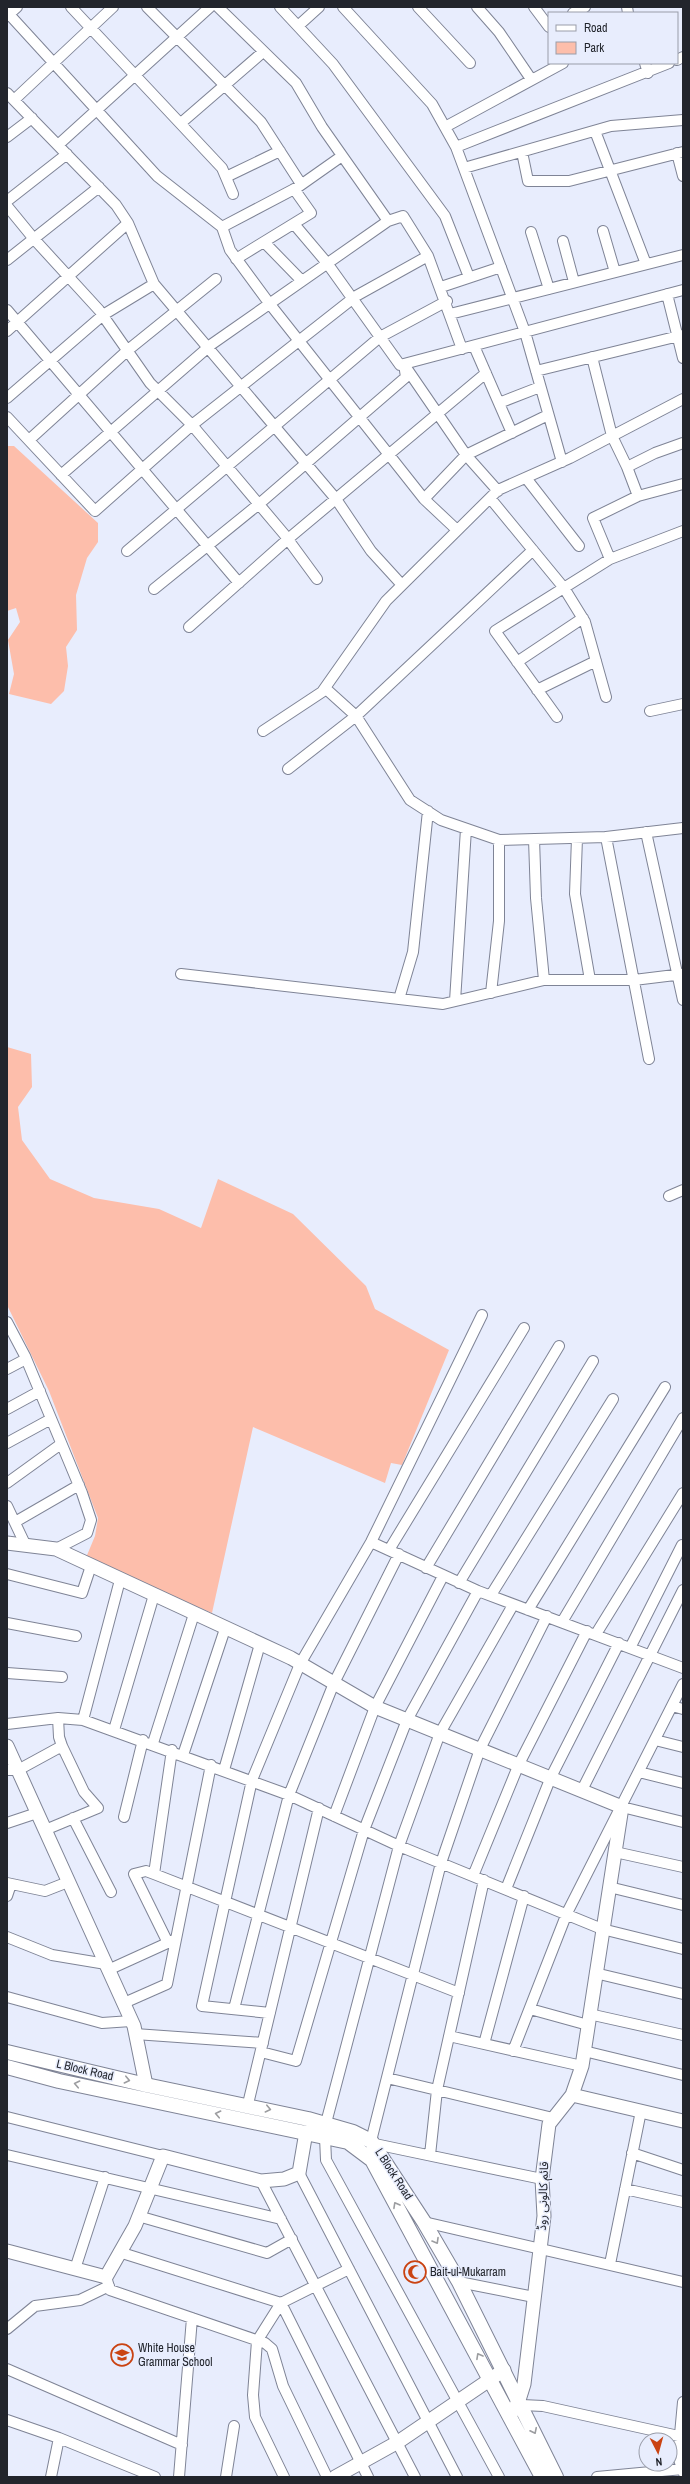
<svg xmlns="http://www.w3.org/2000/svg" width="690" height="2484" font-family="'Archivo Narrow','Noto Sans Arabic',sans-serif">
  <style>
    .green { fill: #fdbeab }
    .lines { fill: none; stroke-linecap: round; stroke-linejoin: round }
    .minor-casing { stroke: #7f8496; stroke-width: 12 }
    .tertiary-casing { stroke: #7f8496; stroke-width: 15 }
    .secondary-casing { stroke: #7f8496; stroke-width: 16 }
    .minor { stroke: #fff; stroke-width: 10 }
    .tertiary { stroke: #fff; stroke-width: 13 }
    .secondary { stroke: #fff; stroke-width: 14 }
    .oneway { stroke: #9c9da0 }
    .labels { text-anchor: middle; stroke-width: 3; stroke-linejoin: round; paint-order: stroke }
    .street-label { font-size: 12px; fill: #22252c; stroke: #e8edfd }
    .poi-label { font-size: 12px; fill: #22252c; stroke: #e8edfd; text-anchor: start }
  </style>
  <rect width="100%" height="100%" fill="#e8edfd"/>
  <!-- green -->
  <path class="green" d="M7,446H14L98,523V542L87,558L76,595L77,630L66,647L68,666L64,691L51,704L9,694L14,674L8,640L20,622L16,608L7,611Z
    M7,1047L31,1054L32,1087L18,1107L22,1140L50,1179L94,1198L159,1209L201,1228L218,1179L293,1214L366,1286L375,1309L449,1350L402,1465L391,1463L385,1483L253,1427L212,1613L85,1560L95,1536L98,1518L49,1391L7,1305Z"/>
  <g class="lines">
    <!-- minor casing -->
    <g class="minor-casing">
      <path id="minor" d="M71,7L222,168L233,194
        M147,7L261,122L301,184
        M218,7L296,83L322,127L388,221
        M280,7L333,64L445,216L469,277
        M343,7L432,104L456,147L525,332L562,462
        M418,7L470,63
        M477,7L499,32L531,79
        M534,7L549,27
        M627,7L628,13
        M7,12L157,176L222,227L230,250L269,303L424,499L457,530
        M573,13L585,7
        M7,16L17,7
        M298,26L319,7
        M677,60L683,57
        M645,63L648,73
        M7,93L116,205L128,223L7,331
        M14,100L113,7
        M181,123L263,52
        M445,127L563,63
        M595,131L646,264
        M7,137L32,118
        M58,145L210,7
        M456,147L669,63
        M522,152L528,181H569L683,152
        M677,153L683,176
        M464,168L611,126L683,120
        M226,177L280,151
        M7,201L67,154
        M7,206L34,239L99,310L150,383L192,425L284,534L317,579
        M128,223L154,284L336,499L371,551L402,585
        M294,224L327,263L400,365L683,290
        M222,227L298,187L342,156
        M603,231L615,272
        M531,232L549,289
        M563,241L574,282
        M264,242L302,281
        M236,259L311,213L294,189
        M7,260L99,187
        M441,287L501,267
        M667,294L683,358
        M7,310L239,583
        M450,314L683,255
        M474,346L512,433
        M592,357L612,436L627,467L638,496
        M405,366L466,455L498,491
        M536,371L683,335
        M7,398L103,315L154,284
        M499,403L540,387
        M7,417L95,511L192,425L356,296L428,256
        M29,440L128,350L216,279
        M627,467L655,453L683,443
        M61,475L212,344L388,221L403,216L428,256L462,349
        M526,478L579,546
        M490,498L564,588L585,622L606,697
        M424,499L466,455L548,415
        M127,551L380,337L447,301
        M610,559L593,518L638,496L683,484
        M154,589L259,504L406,377L404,364
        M189,627L288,539L486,373
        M517,662L583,618
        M325,688L356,716L410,800L441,820L499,840L606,837L683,828
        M537,690L596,661
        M650,711L683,704
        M557,717L495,631L610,559L683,531
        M263,731L322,692L386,601L498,490L570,458L683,399
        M288,769L356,716L533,550
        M646,832L683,1000
        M606,837L649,1059
        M577,838L575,894L590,980
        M534,839L536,898L544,980
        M181,974L443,1004L544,980H634L683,974
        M491,993L499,921V840
        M399,999L413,952L428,811
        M455,1001L466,829
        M669,1196L683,1190
        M7,1322L25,1356L82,1493L91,1520L87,1533L56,1549
        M7,1369L26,1359
        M7,1409L40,1391
        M7,1443L51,1419
        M7,1483L61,1444
        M7,1506L25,1544
        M15,1522L79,1485
        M371,1542L478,1591L683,1668
        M389,1550L524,1328
        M426,1568L559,1346
        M7,1574L82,1593L91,1566
        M459,1583L593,1361
        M491,1595L613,1399
        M528,1610L665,1387
        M562,1622L683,1418
        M7,1623L76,1636
        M596,1634L683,1493
        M630,1648L682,1545
        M7,1673L62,1677
        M672,1706L683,1709
        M83,1720L120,1580
        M7,1724L58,1718
        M114,1730L154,1595
        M655,1740L683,1747
        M153,1743L194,1614
        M62,1746L59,1737L58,1718L83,1720L289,1795L399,1846L602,1929L683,1949
        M183,1755L225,1629
        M7,1770H18L62,1746L84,1792L98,1808L45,1830
        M224,1770L260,1644
        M639,1772L683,1783
        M582,1790L683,1590
        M622,1807L683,1822
        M334,1816L375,1707L443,1576
        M124,1817L143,1740
        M73,1818L111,1892
        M7,1823L37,1813
        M615,1852L683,1867
        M154,1874L172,1750
        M473,1876L519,1764L587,1631
        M7,1883L45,1891L68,1882
        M609,1887L683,1905
        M506,1889L551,1777L619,1643
        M7,1896L11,1884
        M7,1937L52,1955L106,1964
        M168,1943L134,1874L146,1871L154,1874L459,1993
        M108,1970L174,1940
        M595,1973L683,1994
        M7,1997L102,2023L131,2021
        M124,2003L167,1984L211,1765
        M234,2009L289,1795L334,1683L399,1554
        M530,2009L588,2025
        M270,2013L202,2006L252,1780L300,1664L371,1542L482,1315
        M589,2014L683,2035
        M135,2034L263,2043
        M449,2036L582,2066
        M484,2044L524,1896
        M513,2051L567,1913L683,1684
        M584,2051L683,2075
        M261,2052L296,2061L364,1830L407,1720L478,1591
        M387,2078L553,2118
        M248,2104L319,1808
        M7,2117L163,2156
        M326,2123L399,1846L440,1733L513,1605
        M325,2137L326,2160L499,2477
        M371,2141L441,1863L480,1749L547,1616
        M375,2144L542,2179
        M632,2153L683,2170
        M7,2155L281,2219
        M430,2155L437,2090L484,1880
        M299,2173L457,2477
        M261,2181L415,2477
        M625,2189L683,2202
        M138,2216L267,2253L292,2239
        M424,2222L683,2282
        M119,2252L281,2303L368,2477
        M610,2264L641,2111
        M75,2269L105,2177
        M106,2277L110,2290L265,2343L272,2349L283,2386L327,2477
        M459,2282L534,2297
        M7,2329L35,2306L80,2300L109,2286
        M7,2369L182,2445
        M683,2402L678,2456L683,2472
        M522,2405L543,2406L683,2437
        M7,2420L59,2438L155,2477
        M51,2477L59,2438
        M179,2477L192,2318
        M226,2477L234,2426
        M284,2477L255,2417L253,2395L257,2341L281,2303L349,2269
        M597,2477L683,2469"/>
    </g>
    <!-- tertiary casing -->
    <g class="tertiary-casing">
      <path id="tertiary" d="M7,1543L56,1549L291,1658L375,1707L622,1807L582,2066L572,2095
        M7,1746L134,2026L146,2085
        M7,2251L106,2277L135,2226L163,2156L261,2181L284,2179L299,2173L306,2132
        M510,2416L519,2400L524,2384L544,2216L542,2179L549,2124L572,2095L683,2121
        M335,2477L398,2442L504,2370"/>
    </g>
    <!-- secondary casing -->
    <g class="secondary-casing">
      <path id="secondary" d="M7,2052L146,2085L308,2119L353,2132L371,2141L424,2222L459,2282L556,2477
        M7,2067L59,2081L348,2142L372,2160L542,2477"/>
    </g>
    <!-- minor -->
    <use href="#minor" class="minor"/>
    <!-- tertiary -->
    <use href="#tertiary" class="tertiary"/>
    <!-- secondary -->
    <use href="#secondary" class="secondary"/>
  </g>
  <!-- one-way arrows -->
  <defs><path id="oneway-chevron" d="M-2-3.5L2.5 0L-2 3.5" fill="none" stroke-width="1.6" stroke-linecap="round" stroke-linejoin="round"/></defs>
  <g class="oneway">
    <use href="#oneway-chevron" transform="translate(127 2080) rotate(13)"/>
    <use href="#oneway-chevron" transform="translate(77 2084) rotate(-168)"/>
    <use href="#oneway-chevron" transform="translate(268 2109) rotate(13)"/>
    <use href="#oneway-chevron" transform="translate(218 2114) rotate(-168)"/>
    <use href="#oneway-chevron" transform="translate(396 2205) rotate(-119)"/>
    <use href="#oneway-chevron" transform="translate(436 2241) rotate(60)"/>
    <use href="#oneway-chevron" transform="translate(479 2356) rotate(-119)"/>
    <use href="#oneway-chevron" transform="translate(534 2431) rotate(64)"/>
  </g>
  <!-- icons -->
  <defs>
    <g id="mosque-ring" transform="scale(1.15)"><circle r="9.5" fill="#e8edfd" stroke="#ca4312" stroke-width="1.5"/><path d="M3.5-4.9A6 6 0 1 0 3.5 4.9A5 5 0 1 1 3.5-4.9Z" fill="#ca4312"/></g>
    <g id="school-ring" transform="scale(1.15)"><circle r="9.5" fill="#e8edfd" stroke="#ca4312" stroke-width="1.5"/><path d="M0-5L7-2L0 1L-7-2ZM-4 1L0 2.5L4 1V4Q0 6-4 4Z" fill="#ca4312"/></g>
  </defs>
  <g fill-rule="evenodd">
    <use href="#mosque-ring" x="415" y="2272"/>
    <use href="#school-ring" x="122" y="2355"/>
  </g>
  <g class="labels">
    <!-- street labels -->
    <g class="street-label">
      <text transform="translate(85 2070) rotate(13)" y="4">L Block Road</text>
      <text transform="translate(394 2174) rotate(57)" y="4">L Block Road</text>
      <text transform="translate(543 2196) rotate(-88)" y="4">قائم کالونی روڈ</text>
    </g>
    <!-- poi labels -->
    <g class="poi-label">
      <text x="430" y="2276">Bait-ul-Mukarram</text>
      <text x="138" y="2352">White House<tspan x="138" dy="14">Grammar School</tspan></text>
    </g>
  </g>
  <!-- border -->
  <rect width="690" height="2484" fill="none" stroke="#22252c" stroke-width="16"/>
  <!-- legend -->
  <rect x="548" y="12" width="130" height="52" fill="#e8edfd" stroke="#999da9"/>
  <rect x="556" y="25" width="20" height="6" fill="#ffffff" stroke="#999da9"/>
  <text x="584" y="32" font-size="12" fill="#22252c">Road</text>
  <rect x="556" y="42" width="20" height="12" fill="#fdbeab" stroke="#999da9"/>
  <text x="584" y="52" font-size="12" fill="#22252c">Park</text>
  <!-- north arrow -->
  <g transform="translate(658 2452) rotate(174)"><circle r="19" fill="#e8edfd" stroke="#999da9"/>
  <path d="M0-3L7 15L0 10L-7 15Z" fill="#ca4312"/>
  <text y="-6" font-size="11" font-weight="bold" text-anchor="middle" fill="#22252c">N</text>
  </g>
</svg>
